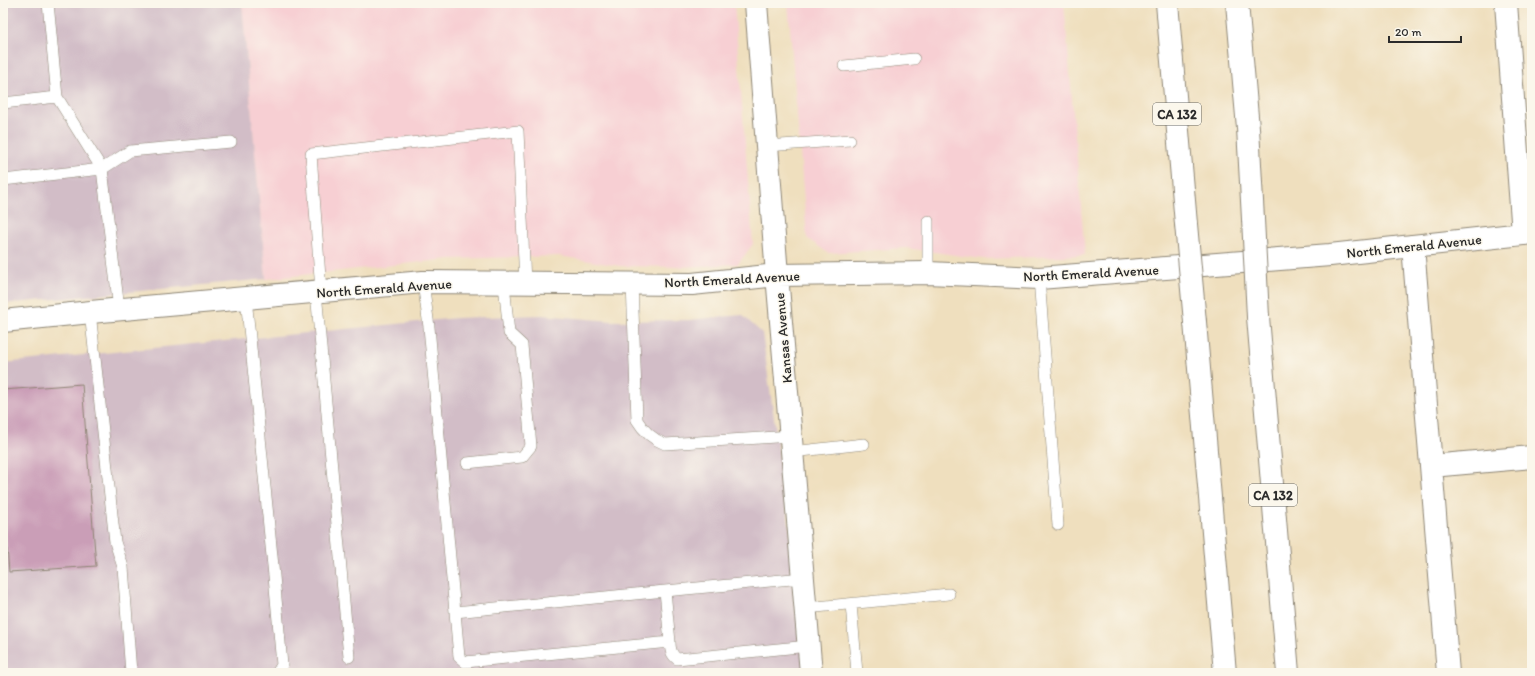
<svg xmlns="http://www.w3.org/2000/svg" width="1535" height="676" font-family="Itim,sans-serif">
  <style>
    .built { fill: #f7cfd3 }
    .industrial { fill: #d2bdc7 }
    .building { fill: #ca9eb7 }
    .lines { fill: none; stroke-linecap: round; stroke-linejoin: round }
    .lane-casing { stroke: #8d8574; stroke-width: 12 }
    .street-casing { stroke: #8d8574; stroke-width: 24 }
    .secondary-casing { stroke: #8d8574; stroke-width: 24 }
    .highway-casing { stroke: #8d8574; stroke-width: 24 }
    .lane { stroke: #fff; stroke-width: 11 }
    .street { stroke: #fff; stroke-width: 22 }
    .secondary { stroke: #fff; stroke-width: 22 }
    .highway { stroke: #fff; stroke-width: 22 }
    .highway-bridge-casing { stroke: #8d8574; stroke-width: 24; stroke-linecap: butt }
    .highway-bridge { stroke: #fff; stroke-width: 22 }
    .labels { text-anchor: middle; stroke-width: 3; stroke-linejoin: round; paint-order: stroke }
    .shield { fill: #fbf7ec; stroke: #696865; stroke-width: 1 }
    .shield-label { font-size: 13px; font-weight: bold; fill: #2b2b2b }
    .street-label { font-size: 14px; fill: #2b2b2b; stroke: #fbf7ec }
  </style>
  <rect width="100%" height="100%" fill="#fbf7ec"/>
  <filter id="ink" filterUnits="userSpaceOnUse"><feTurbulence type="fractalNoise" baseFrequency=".025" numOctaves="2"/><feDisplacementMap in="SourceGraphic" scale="8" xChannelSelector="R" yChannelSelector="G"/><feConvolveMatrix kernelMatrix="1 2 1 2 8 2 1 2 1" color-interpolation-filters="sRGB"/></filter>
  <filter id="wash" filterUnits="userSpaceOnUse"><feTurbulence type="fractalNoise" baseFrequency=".012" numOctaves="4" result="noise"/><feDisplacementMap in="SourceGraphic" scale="16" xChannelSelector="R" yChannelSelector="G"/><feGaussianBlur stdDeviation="0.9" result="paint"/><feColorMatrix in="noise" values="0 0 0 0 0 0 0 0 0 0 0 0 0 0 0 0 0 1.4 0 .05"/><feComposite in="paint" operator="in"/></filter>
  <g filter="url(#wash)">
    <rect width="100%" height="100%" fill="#efdfbe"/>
    <!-- built -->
    <path class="built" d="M242,3H734L753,244L738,264L682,267L620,266L559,256L449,259L266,279Z
      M788,3H1064L1085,255L983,259L906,248L828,253L807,238Z"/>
    <!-- industrial -->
    <path class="industrial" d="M3,3H242L266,279L3,304Z
      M541,315L612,321L689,320L742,315L762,333L810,673H3V363L457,318Z"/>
    <g id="blocks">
      <!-- building -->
      <path class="building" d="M82,384L96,566L9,572L3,495V390Z"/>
    </g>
  </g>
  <g filter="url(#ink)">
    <use href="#blocks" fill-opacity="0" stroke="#8d8574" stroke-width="1"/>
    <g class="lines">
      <!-- lane casing -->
      <g class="lane-casing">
        <path id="lane" d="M48,3L57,97L102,169L130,151L231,142
          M844,66L914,59
          M3,103L57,97
          M767,146L850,140
          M3,180L102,169L119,309
          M928,221V273
          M1039,278L1058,525
          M423,282L429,327L455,612L459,657L465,662L670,642L665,591L455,612
          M632,283L637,420C644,432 652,439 665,444L791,436
          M321,291L311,154L518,131L525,283
          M316,292L349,657
          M246,298L274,576L282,665L277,673
          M90,312L115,542L123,567L131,673
          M792,452L864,444
          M467,463L522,457L531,446L522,345L509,333L504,284
          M665,591L803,578
          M851,604L857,673
          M806,608L949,594
          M670,642C670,649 671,654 677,659L809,646"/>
      </g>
      <!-- street casing -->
      <g class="street-casing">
        <path id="street" d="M1506,3L1523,234
          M1413,246L1448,673
          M1431,466L1532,457"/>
      </g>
      <!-- secondary casing -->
      <g class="secondary-casing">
        <path id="secondary" d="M756,3L777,275L811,673
          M3,321L101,311L423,282L692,284L777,275L928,273L1039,278L1330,255L1532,233"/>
      </g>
      <!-- highway casing -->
      <g class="highway-casing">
        <path id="highway" d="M1167,3L1186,224
          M1237,3L1248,128L1253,219
          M1258,317L1288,673
          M1195,322L1225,673"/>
      </g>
      <!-- lane -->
      <use href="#lane" class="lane"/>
      <!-- street -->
      <use href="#street" class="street"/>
      <!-- secondary -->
      <use href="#secondary" class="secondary"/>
      <!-- highway -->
      <use href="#highway" class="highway"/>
      <!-- highway-bridge casing -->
      <g class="highway-bridge-casing">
        <path id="highway-bridge" d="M1253,219L1258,317
          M1186,224L1195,322"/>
      </g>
      <!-- highway-bridge -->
      <use href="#highway-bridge" class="highway-bridge"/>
    </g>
  </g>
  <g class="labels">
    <!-- shield labels -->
    <g class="shield">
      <rect x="1153" y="103" width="48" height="22" rx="3"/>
      <rect x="1249" y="484" width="48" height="22" rx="3"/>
    </g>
    <g class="shield-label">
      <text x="1177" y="119">CA 132</text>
      <text x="1273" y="500">CA 132</text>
    </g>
    <!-- street labels -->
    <g class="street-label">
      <text transform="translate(1414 246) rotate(-6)" y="5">North Emerald Avenue</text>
      <text transform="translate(1091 273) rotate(-3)" y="5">North Emerald Avenue</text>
      <text transform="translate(732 279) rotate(-3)" y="5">North Emerald Avenue</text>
      <text transform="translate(384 288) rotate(-4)" y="5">North Emerald Avenue</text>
      <text transform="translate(783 338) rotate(-95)" y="5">Kansas Avenue</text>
    </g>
  </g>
  <!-- margin -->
  <rect width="1535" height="676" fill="none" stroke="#fbf7ec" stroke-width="16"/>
  <!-- scale -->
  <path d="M1389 36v6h72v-6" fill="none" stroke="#2b2b2b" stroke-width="2"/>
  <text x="1395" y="36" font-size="12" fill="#2b2b2b" stroke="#fbf7ec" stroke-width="3" paint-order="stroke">20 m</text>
</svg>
